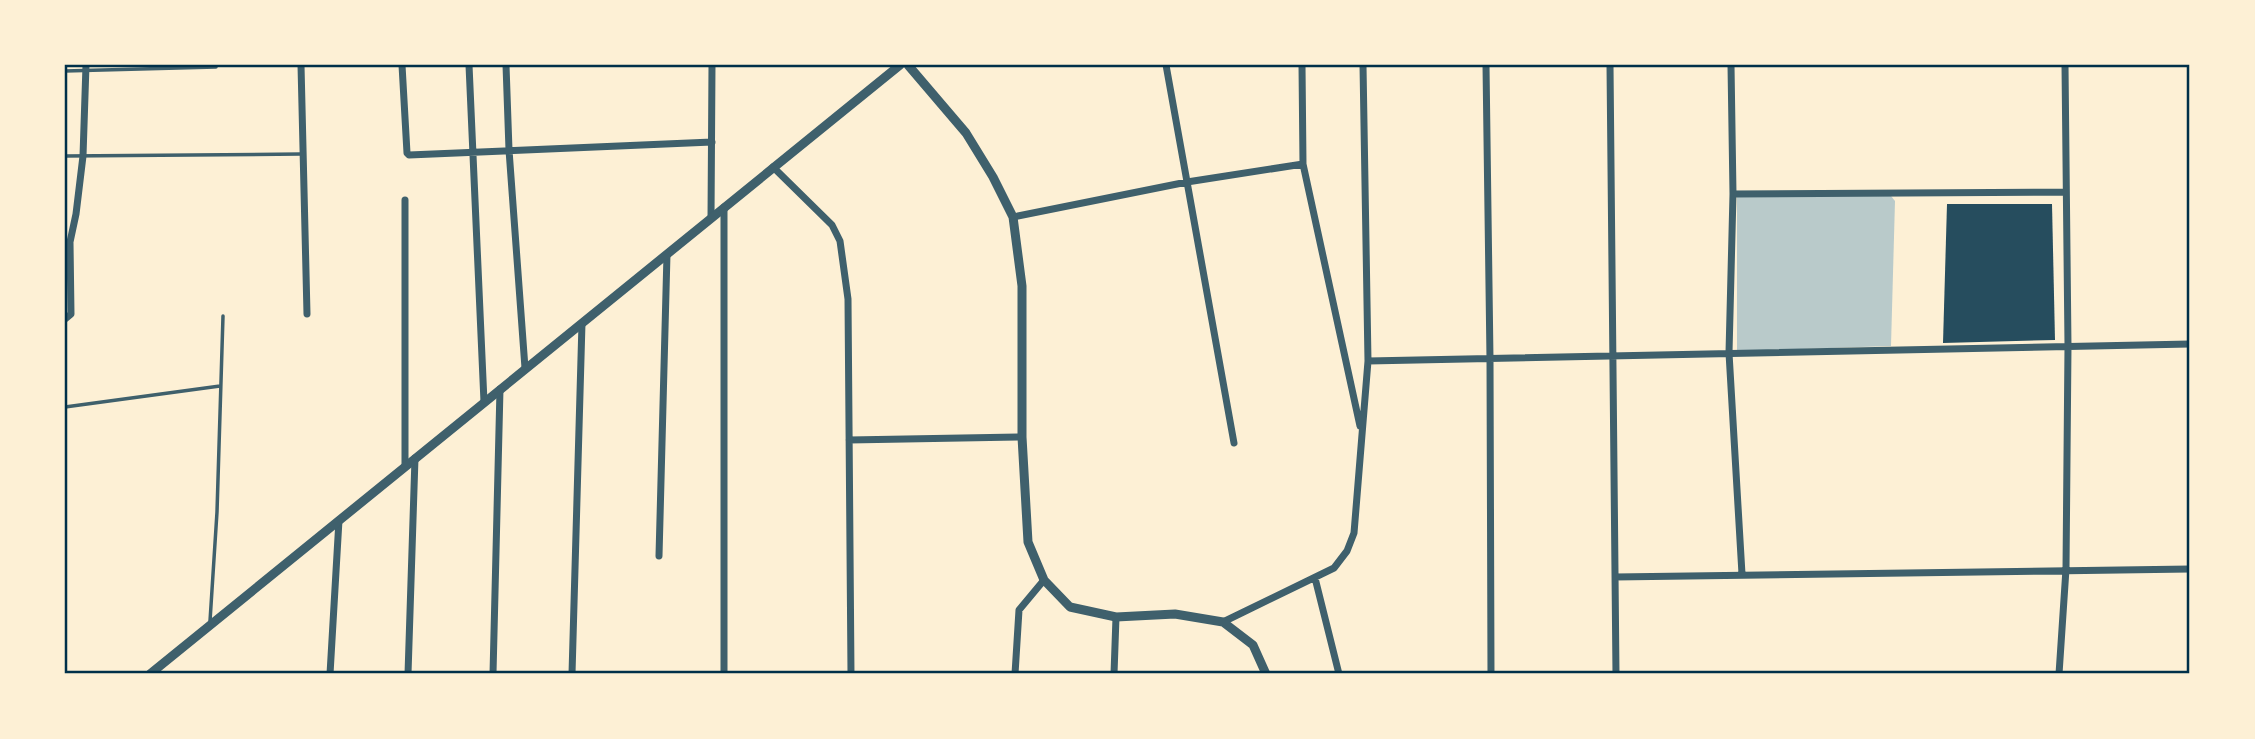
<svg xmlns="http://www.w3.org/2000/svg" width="2255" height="739" font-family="Helvetica,sans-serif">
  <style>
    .green { fill: #b9caca }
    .building { fill: #264d5e }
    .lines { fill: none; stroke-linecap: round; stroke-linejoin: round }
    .service { stroke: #3f606c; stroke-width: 3.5 }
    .minor { stroke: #3f606c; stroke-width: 7 }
    .tertiary { stroke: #3f606c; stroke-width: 9 }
    .neatline { fill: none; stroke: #003049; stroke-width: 2.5 }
  </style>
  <rect width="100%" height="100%" fill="#fdf0d5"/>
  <!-- green -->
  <path class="green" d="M1891,196L1895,201L1891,346L1737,351V197Z"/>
  <!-- building -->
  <path class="building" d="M1947,204H2052L2055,340L1943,343Z"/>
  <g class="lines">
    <!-- service -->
    <path class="service" d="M65,71L216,67
      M65,156L301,154
      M65,407L220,386
      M210,621L217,512L223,316"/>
    <!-- minor -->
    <path class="minor" d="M301,65L307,314
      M402,65L407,153L409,155L712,142
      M469,65L484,402
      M506,65L509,150L525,368
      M1166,65L1234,443
      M1302,65L1303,164L1360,426
      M1486,65L1490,359L1491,674
      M1610,65L1616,674
      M1731,65L1733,194L1729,353L1742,574
      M773,167L832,225L840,241L848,299L851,674
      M1733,194L2066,192
      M405,200V466
      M1013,217L1187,182L1303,164
      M711,218L712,65
      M65,319L71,314L70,242L76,214L83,156L86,65
      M1368,361L2190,344
      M849,440L1022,437
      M659,556L667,254
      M1615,577L2190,569
      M1315,578L1339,674
      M1223,622L1334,568L1347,551L1354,533L1368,361L1363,65
      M330,674L339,520
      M408,674L415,458
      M493,674L500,389
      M572,674L582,323
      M724,674V207
      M1015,674L1019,610L1044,580
      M1114,674L1116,617
      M2059,674L2066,569L2068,346L2065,65"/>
    <!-- tertiary -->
    <path class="tertiary" d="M908,65L966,133L993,177L1013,217L1022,286V437L1028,542L1044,580L1070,607L1116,617L1175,614L1223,622L1253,645L1266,674
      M150,674L900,65"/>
  </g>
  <!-- border -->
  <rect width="2255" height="739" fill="none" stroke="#fdf0d5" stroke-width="133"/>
  <rect x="66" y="66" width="2122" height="606" class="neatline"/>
</svg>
